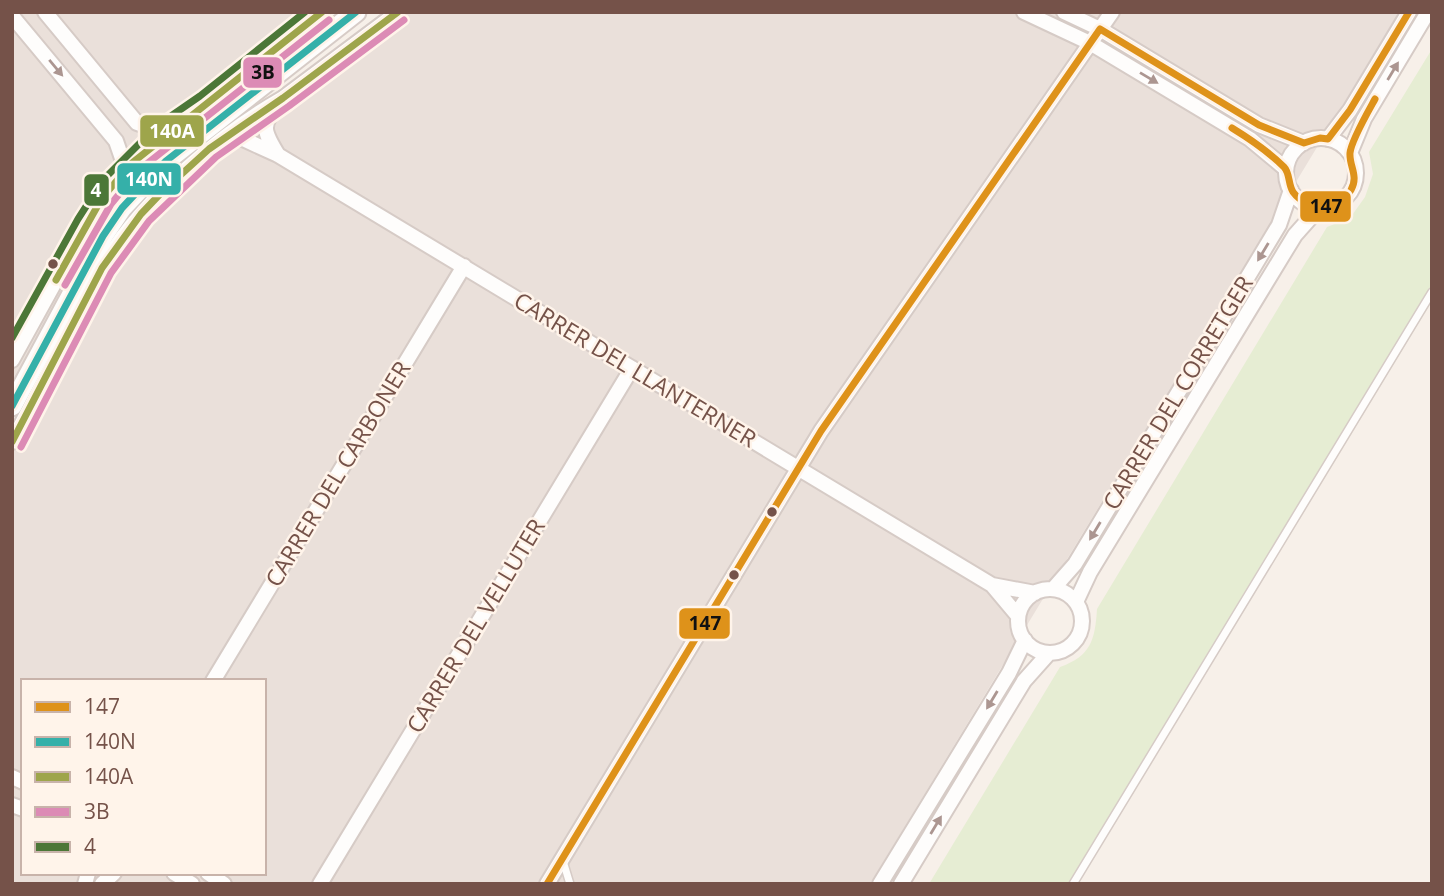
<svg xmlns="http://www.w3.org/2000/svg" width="1444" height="896" font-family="'Open Sans',sans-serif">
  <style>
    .industrial { fill: #eae0da; fill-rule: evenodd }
    .green { fill: #e6edd3 }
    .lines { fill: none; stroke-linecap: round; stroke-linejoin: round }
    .lane-casing { stroke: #d6cbc6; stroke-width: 10 }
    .street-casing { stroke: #d6cbc6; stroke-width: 18 }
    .secondary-casing { stroke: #d7ccc7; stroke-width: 23 }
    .lane { stroke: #fefdfc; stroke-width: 7 }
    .street { stroke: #fefdfc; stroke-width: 14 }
    .secondary { stroke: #fefdfc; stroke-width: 19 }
    .bus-1-casing { stroke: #fff4ea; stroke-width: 12 }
    .bus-2-casing { stroke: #fff4ea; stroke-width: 12 }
    .bus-3-casing { stroke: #fff4ea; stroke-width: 12 }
    .bus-4-casing { stroke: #fff4ea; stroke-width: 12 }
    .bus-5-casing { stroke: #fff4ea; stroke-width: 12 }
    .bus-1 { stroke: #de921a; stroke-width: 7 }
    .bus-2 { stroke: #35b0a9; stroke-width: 7 }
    .bus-3 { stroke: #9ea54b; stroke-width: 7 }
    .bus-4 { stroke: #dc8bb5; stroke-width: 7 }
    .bus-5 { stroke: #4c7737; stroke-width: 7 }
    .oneway { fill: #ac9691 }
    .bus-dot { fill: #755249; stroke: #fff4ea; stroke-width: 2.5 }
    .labels { text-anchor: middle; stroke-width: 5; stroke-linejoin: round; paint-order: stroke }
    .street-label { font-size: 23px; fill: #755249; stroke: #fff4ea }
    .line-badge { stroke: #fff4ea; stroke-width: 2.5 }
    .badge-label { font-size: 19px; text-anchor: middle; font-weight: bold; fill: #fff }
    .pale-badge-label { font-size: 19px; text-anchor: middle; font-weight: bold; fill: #111 }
  </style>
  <rect width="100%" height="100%" fill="#f7f0e9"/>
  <!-- industrial -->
  <path class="industrial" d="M12,12H331L171,142L105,211L12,383Z
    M383,12H1399L870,884H12V433L103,254L179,170ZM23,681H264V873H23Z"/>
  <!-- green -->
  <path class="green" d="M1432,49V301L1078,884H929L1060,667C1091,656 1095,640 1097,609L1327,227L1350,218L1365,197L1373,174L1369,152Z"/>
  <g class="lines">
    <!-- lane casing -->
    <g class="lane-casing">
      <path id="lane" d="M563,861L570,884
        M1073,884L1432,292"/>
    </g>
    <!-- street casing -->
    <g class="street-casing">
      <path id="street" d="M45,12L137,123L165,133
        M1024,12L1090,43L1250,139L1286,169
        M1064,12L1100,29L1259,125L1304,143
        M12,16L116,141L126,170
        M225,138L243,139L278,155L992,585L1018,616
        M1286 173a35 35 0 1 1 70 0a35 35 0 1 1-70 0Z
        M1328,139L1350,110L1409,12
        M1350,153L1364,119L1428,12
        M278,155C264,132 260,126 278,104
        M12,360L87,224L111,187L165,133L206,104L322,12
        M12,442C34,401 55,359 77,318C86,299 95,279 106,261C144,199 220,134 283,98L398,12
        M992,585L1035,593
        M1053,589L1075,564L1279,225L1291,190
        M1018 621a32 32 0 1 1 64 0a32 32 0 1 1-64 0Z
        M1076,602L1090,572L1295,235L1319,208
        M213,681L464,266
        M12,777L23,782
        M12,805L23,809
        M174,873L192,884
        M208,873L224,884
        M85,884L88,873
        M102,884L114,873
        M320,884L632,368
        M547,884L821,431L1112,12
        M880,884L1009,673L1025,640
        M901,884L1024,681L1049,653"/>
    </g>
    <!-- secondary casing -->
    <g class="secondary-casing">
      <path id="secondary" d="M12,406L103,236L122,208L166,161L356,12"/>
    </g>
    <!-- lane -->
    <use href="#lane" class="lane"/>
    <!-- street -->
    <use href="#street" class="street"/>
    <!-- secondary -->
    <use href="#secondary" class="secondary"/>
    <!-- bus-1 casing -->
    <g class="bus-1-casing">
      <path id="bus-1" d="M1232,128C1250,139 1269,152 1284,167C1290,173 1288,184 1293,192C1307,211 1339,213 1351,190C1359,176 1349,166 1350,153C1351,141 1369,110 1375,99
        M547,884L821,431L1100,29L1259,125L1304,143L1320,138L1328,139L1350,110L1409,12"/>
    </g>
    <!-- bus-2 casing -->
    <g class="bus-2-casing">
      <path id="bus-2" d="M12,406L103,236L122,208L166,161L356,12"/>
    </g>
    <!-- bus-3 casing -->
    <g class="bus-3-casing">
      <path id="bus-3" d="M56,280L102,198L132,163L322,12
        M12,442L102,268L141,214L162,192L209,149L283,98L398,12"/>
    </g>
    <!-- bus-4 casing -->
    <g class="bus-4-casing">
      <path id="bus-4" d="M65,285L111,204L139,170L329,20
        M21,447L111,273L149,221L216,157L289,106L404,20"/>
    </g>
    <!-- bus-5 casing -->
    <g class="bus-5-casing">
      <path id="bus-5" d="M12,338L78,219L103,180L158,125L200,96L305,12"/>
    </g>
    <!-- bus-1 -->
    <use href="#bus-1" class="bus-1"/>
    <!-- bus-2 -->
    <use href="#bus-2" class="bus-2"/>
    <!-- bus-3 -->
    <use href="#bus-3" class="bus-3"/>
    <!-- bus-4 -->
    <use href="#bus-4" class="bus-4"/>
    <!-- bus-5 -->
    <use href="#bus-5" class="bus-5"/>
  </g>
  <!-- one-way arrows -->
  <defs><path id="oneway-solid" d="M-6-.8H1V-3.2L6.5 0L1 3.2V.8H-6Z" transform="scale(1.75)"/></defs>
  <g class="oneway">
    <use href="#oneway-solid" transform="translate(56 68) rotate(50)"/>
    <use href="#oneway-solid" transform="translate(1393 71) rotate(-59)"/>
    <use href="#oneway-solid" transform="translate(1149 78) rotate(31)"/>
    <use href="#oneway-solid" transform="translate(1263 252) rotate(121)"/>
    <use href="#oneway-solid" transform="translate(1095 531) rotate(121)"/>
    <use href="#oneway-solid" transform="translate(992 700) rotate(121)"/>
    <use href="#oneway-solid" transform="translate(936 825) rotate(-59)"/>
  </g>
  <!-- markers -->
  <g class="bus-dot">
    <circle cx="53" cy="264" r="6"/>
    <circle cx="772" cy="512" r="6"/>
    <circle cx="734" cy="575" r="6"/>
  </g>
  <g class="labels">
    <!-- street labels -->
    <g class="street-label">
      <text transform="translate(635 370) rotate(31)" y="8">CARRER DEL LLANTERNER</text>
      <text transform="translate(1178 393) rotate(-59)" y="8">CARRER DEL CORRETGER</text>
      <text transform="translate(338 474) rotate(-59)" y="8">CARRER DEL CARBONER</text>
      <text transform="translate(476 626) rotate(-59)" y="8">CARRER DEL VELLUTER</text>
    </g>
  </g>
  <g class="line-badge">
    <rect x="242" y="56" width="41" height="33" rx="7" fill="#dc8bb5"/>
    <rect x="139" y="114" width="66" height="34" rx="7" fill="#9ea54b"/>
    <rect x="116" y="162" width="66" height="34" rx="7" fill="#35b0a9"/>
    <rect x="83" y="173" width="27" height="34" rx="7" fill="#4c7737"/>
    <rect x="1299" y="190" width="53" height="33" rx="7" fill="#de921a"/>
    <rect x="678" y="607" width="53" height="33" rx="7" fill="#de921a"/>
  </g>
  <g class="badge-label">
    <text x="172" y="138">140A</text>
    <text x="149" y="186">140N</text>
    <text x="96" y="197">4</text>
  </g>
  <g class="pale-badge-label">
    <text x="263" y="79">3B</text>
    <text x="1326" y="213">147</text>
    <text x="705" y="630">147</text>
  </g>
  <!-- border -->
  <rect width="1444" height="896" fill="none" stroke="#755249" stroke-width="28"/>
  <!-- legend -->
  <rect x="21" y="679" width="245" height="196" fill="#fff4ea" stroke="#c8b3aa" stroke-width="2"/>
  <rect x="35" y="702" width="35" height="10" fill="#de921a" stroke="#c8b3aa" stroke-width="2"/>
  <text x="84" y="714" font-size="21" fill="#755249">147</text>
  <rect x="35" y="737" width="35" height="10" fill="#35b0a9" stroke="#c8b3aa" stroke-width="2"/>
  <text x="84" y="749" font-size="21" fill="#755249">140N</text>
  <rect x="35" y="772" width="35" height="10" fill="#9ea54b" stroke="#c8b3aa" stroke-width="2"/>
  <text x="84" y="784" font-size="21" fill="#755249">140A</text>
  <rect x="35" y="807" width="35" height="10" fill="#dc8bb5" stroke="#c8b3aa" stroke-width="2"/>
  <text x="84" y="819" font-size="21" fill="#755249">3B</text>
  <rect x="35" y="842" width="35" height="10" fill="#4c7737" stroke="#c8b3aa" stroke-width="2"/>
  <text x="84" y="854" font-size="21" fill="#755249">4</text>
</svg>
